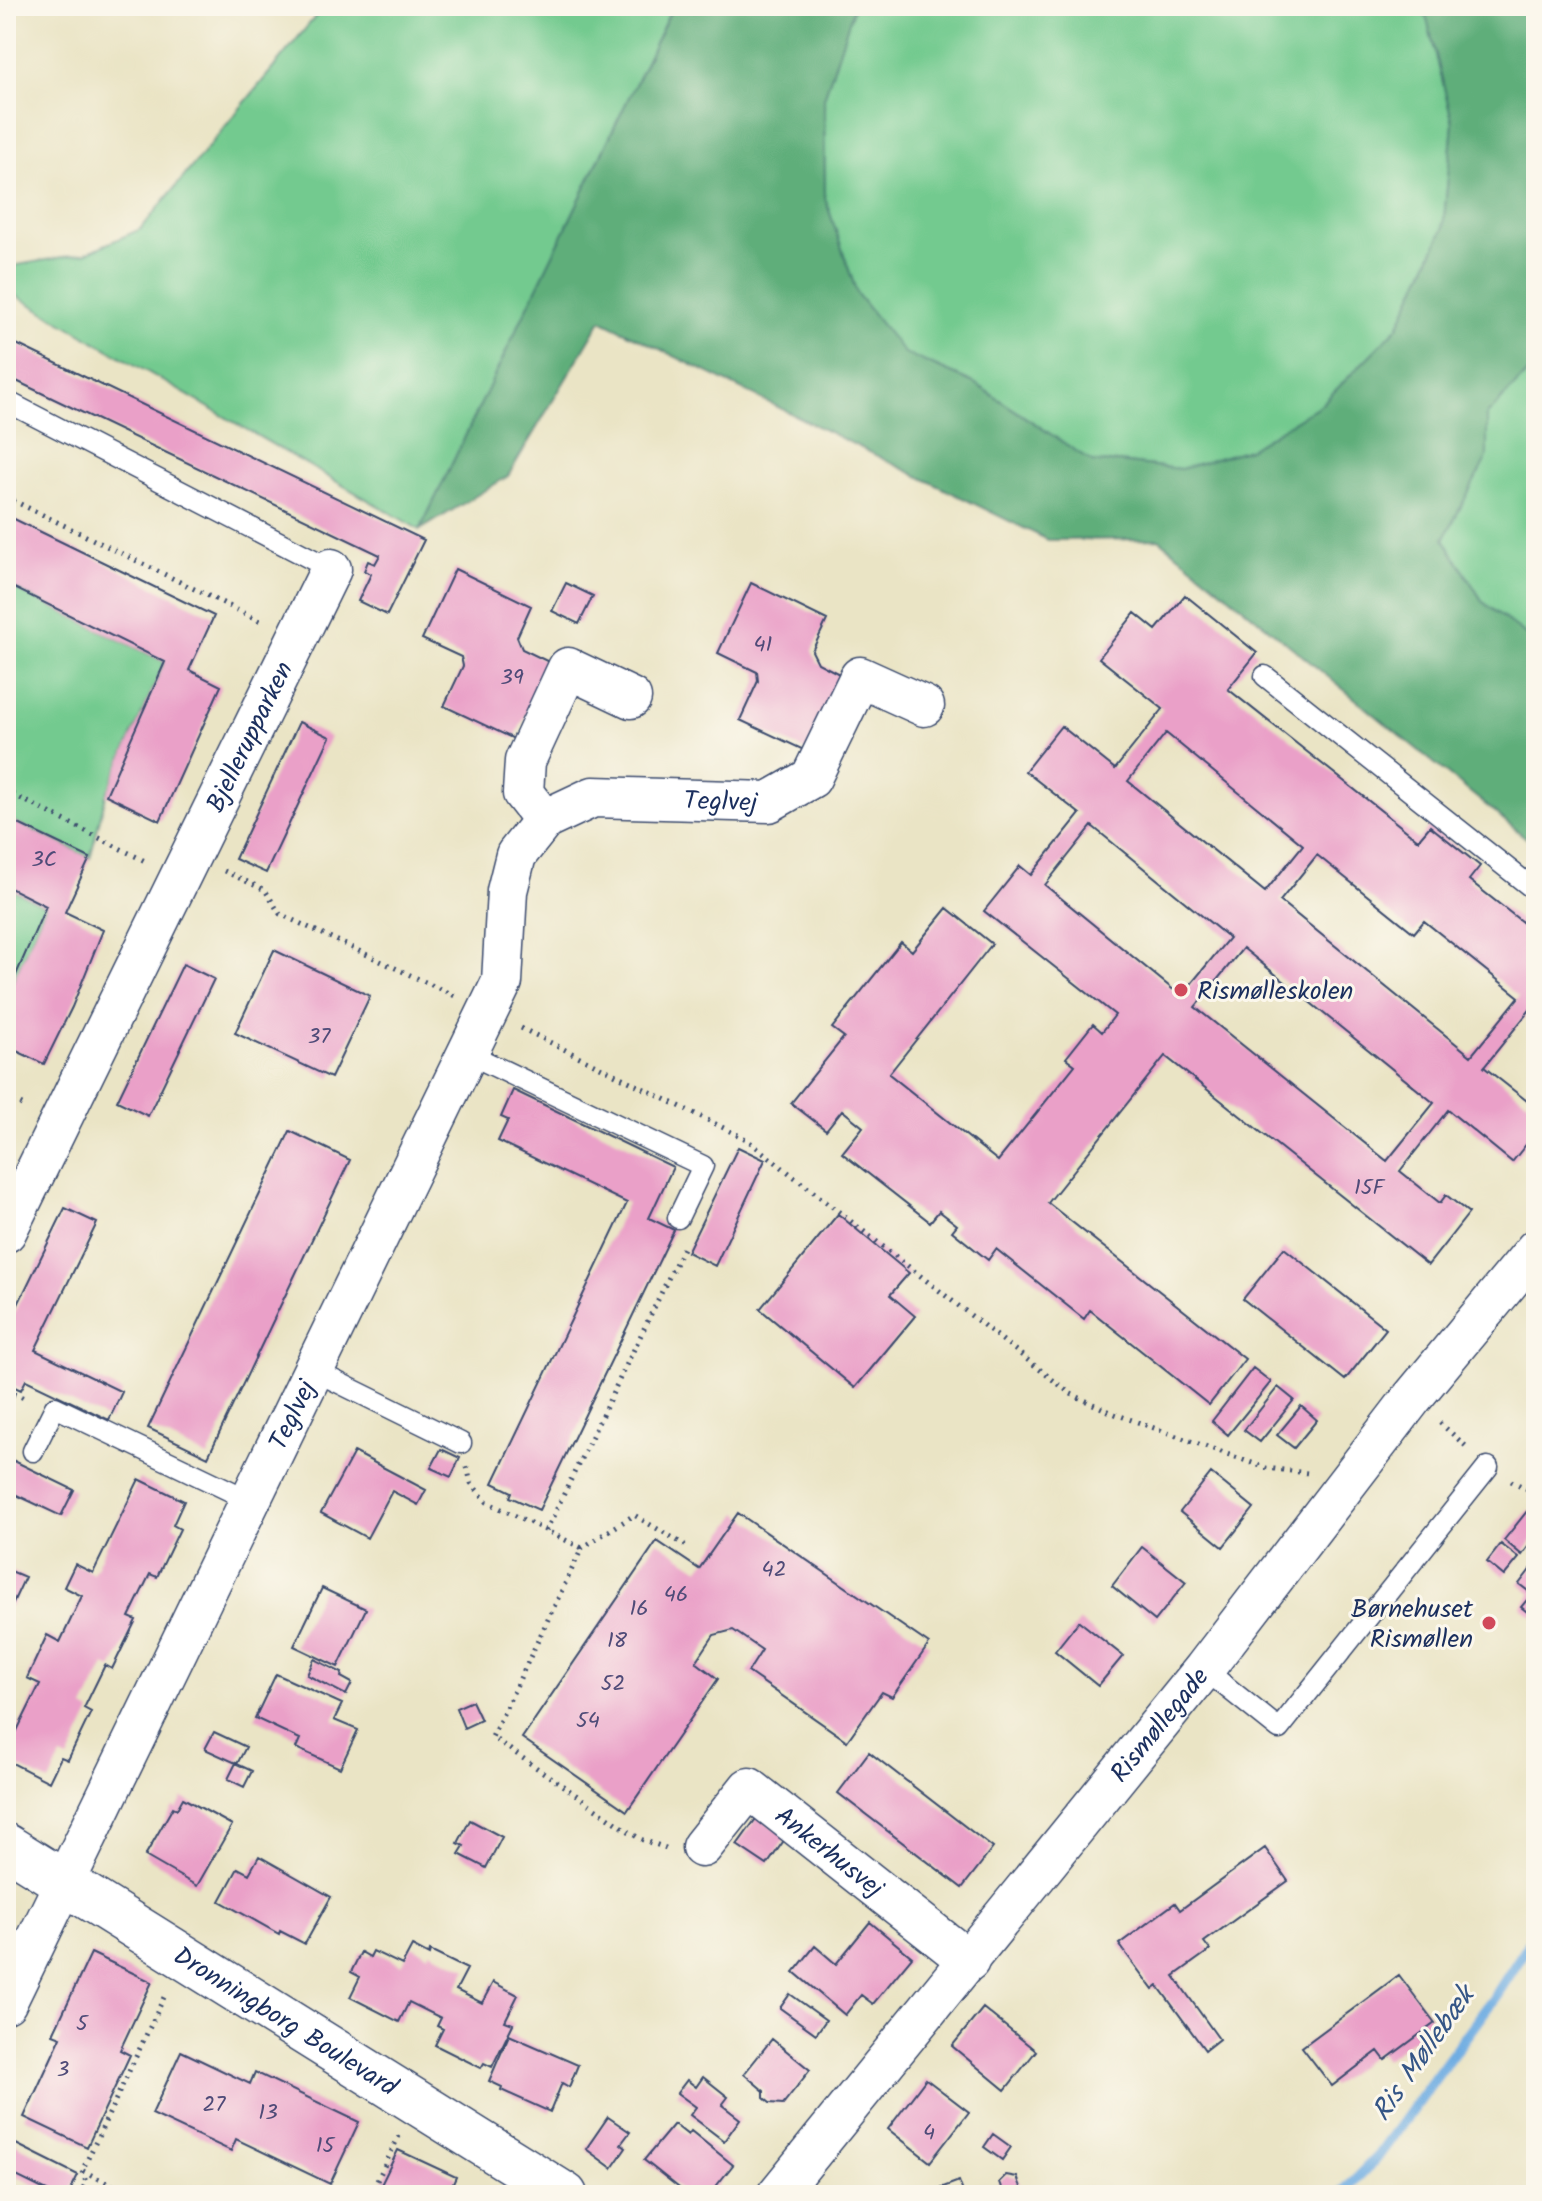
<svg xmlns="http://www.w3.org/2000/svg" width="1542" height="2201" font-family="Kalam,sans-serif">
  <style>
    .green { fill: #73ca8f; stroke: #477c76; stroke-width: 2 }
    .forest { fill: #5eae7a; stroke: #3c6e6c; stroke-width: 2 }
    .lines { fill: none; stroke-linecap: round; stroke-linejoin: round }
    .stream { stroke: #6fade2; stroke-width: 11 }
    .building { fill: #eaa0c8; fill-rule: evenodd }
    .service-casing { stroke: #3a4a6d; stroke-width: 23 }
    .minor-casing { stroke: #3a4a6d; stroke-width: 43 }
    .tertiary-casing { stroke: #3a4a6d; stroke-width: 47 }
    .path { stroke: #3a4a6d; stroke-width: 5; stroke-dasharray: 2 6; stroke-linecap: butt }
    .service { stroke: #fff; stroke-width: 20 }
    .minor { stroke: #fff; stroke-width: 40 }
    .tertiary { stroke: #fff; stroke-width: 44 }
    .poi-dot { fill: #d1495b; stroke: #fbf7ec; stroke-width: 3 }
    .labels { text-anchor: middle; stroke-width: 6; stroke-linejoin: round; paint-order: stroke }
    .number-label { font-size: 22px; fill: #4f4b78 }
    .street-label { font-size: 26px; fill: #1b2f5e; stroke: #fbf7ec }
    .poi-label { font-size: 26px; fill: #1b2f5e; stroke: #fbf7ec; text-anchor: start }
    .water-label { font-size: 28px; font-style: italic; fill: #345586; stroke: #fbf7ec }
  </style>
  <rect width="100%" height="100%" fill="#fbf7ec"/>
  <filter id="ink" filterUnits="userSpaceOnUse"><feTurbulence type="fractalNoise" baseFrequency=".0125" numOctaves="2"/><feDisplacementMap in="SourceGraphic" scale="16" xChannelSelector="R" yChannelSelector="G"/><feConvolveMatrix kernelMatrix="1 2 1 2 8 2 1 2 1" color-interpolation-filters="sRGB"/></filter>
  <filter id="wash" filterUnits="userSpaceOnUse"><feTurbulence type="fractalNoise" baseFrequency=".006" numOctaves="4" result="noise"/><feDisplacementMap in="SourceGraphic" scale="32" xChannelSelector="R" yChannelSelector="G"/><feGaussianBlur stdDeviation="1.8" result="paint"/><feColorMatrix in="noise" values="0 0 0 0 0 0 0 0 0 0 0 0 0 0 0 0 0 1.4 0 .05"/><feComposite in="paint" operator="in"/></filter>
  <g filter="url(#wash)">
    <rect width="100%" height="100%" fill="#eae4c5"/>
    <!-- green -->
    <path class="green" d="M324,6H673L420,530L6,290V267L86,253L141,229Z
      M854,6H1418L1427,19L1453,123L1443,230L1398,327L1322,404L1249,449L1181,469L1118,462L1094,463L974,383L904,353L857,294L825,198L824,98Z
      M1536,364V643L1483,602L1444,539L1486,457L1487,415Z
      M6,584L165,662L106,795L90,858L6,818Z
      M6,886L46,906L6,998Z"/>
    <!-- forest -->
    <path class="forest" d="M673,6H854L824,98L825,198L857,294L904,353L974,383L1094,463L1118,462L1181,469L1249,449L1322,404L1398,327L1443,230L1453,123L1427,19L1418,6H1536V364L1487,415V457L1444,539L1483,602L1536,643V846L1159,539L1048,540L601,320L508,476L420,530Z"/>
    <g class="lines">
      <!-- stream -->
      <path class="stream" d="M1340,2195L1378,2156L1497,1994L1536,1933"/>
    </g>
    <g id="blocks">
      <!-- building -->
      <path class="building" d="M6,339L424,540L387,615L358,601L371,574L364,571L368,561L375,564L380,555L6,376Z
        M6,515L214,616L189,670L221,686L160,821L106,795L165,662L6,584Z
        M455,569L531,606L517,637L522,649L551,663L514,739L444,706L463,666L461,657L422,639Z
        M566,583L593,596L579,624L552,611Z
        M751,583L827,620L812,651L818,663L847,678L810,753L740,720L758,681L757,672L718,653Z
        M1185,595L1257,653L1228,689L1418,840L1430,826L1480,866L1469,880L1536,933V1009L1533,1006L1484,1067L1536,1108V1132L1512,1162L1448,1110L1400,1171L1440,1203L1446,1195L1469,1213L1428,1265L1165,1056L1048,1203L1245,1359L1209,1405L1090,1310L1084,1319L996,1249L988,1260L952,1231L957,1225L939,1211L930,1222L842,1153L863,1127L842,1110L826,1130L791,1103L844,1037L832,1028L901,942L912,951L947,908L992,944L889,1074L998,1161L1075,1065L1066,1058L1093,1024L1102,1032L1115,1015L984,911L1020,866L1031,875L1080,814L1025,771L1061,726L1115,769L1163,709L1099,658L1135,613L1156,630ZM1166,733L1303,845L1265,892L1128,781ZM1092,826L1229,938L1181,996L1045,885ZM1317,855L1414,933L1424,921L1519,997L1471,1056L1280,901ZM1243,948L1434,1103L1387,1161L1195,1007Z
        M299,722L330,737L266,873L235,859Z
        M6,818L90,858L65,912L103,930L72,1007L44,1064L6,1046V998L46,906L6,886Z
        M274,950L370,996L331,1078L235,1033Z
        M183,964L214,979L148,1116L117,1101Z
        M513,1090L673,1167L649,1218L674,1230L539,1510L510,1497L512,1492L493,1483L627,1203L498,1141L508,1120L501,1117Z
        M290,1131L350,1160L208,1457L148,1428Z
        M738,1147L765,1160L715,1266L687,1252Z
        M65,1208L97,1223L35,1350L122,1392L109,1420L26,1380L21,1390L6,1383V1329Z
        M838,1214L909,1273L890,1295L915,1316L855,1388L760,1309Z
        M1284,1248L1386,1329L1345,1380L1243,1299Z
        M1253,1368L1271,1382L1228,1435L1212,1421Z
        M1278,1387L1294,1400L1260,1442L1244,1430Z
        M1301,1406L1317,1420L1294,1448L1277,1435Z
        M441,1449L460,1458L451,1477L431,1468Z
        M354,1452L426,1490L418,1505L392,1491L367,1538L321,1513Z
        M6,1457L74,1490L61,1516L6,1490Z
        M1211,1473L1254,1508L1223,1547L1180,1512Z
        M139,1479L184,1501L173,1525L180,1529L157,1577L150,1574L129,1617L136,1620L112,1669L105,1665L84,1708L91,1712L68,1760L61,1757L49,1782L6,1760V1753L40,1684L27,1678L47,1635L60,1642L82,1596L64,1587L75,1564L93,1573Z
        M1528,1510L1536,1516V1536L1522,1555L1504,1540Z
        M738,1513L929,1644L892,1697L882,1692L847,1741L748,1672L762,1650L733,1630L714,1635L696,1662L718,1679L627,1811L522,1738L657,1541L699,1569Z
        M1501,1544L1519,1558L1504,1576L1487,1562Z
        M1142,1547L1186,1582L1155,1621L1112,1586Z
        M1536,1562V1619L1521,1607L1532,1594L1519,1584Z
        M6,1569L25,1577L11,1607L6,1604Z
        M322,1588L366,1609L338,1667L294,1646Z
        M1079,1621L1123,1656L1098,1686L1055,1651Z
        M314,1659L342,1673L341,1677L352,1683L346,1695L307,1675Z
        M276,1674L342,1704L334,1720L358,1730L340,1768L296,1748L300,1739L255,1718Z
        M472,1701L481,1720L464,1728L456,1708Z
        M214,1732L246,1747L237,1764L252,1771L244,1787L228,1779L236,1763L205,1749Z
        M869,1752L993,1848L962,1888L838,1793Z
        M183,1798L232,1825L197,1886L145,1856L173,1807L177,1809Z
        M758,1816L787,1836L767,1865L737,1845Z
        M470,1820L502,1837L486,1868L459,1854L464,1846L458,1843Z
        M1265,1848L1288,1881L1204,1942L1210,1950L1174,1976L1219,2039L1205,2050L1158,1986L1153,1990L1119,1944L1175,1903L1180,1910Z
        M259,1856L331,1897L305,1944L280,1931L279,1934L220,1901L238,1868L249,1874Z
        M870,1922L912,1957L873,2004L861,1995L845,2015L794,1972L815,1946L836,1964Z
        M412,1946L429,1955L430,1951L467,1969L456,1990L482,2003L493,1982L518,1995L505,2021L513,2024L492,2067L484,2063L481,2068L435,2045L443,2029L437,2026L441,2018L409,2002L399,2022L350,1997L360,1977L351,1972L361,1952L370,1957L373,1951L402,1965Z
        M91,1953L152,1982L120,2050L130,2055L87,2147L24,2117L61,2037L53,2034Z
        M1399,1975L1435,2023L1385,2060L1378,2051L1332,2086L1302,2047Z
        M790,1994L826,2020L816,2034L780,2008Z
        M983,2008L1036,2051L1005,2090L952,2046Z
        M509,2035L578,2065L569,2087L562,2083L550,2112L501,2090L502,2087L489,2081Z
        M772,2039L810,2070L783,2104L770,2103L764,2098V2091L744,2074Z
        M181,2051L250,2084L255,2072L359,2122L330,2184L236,2139L231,2151L152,2114Z
        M703,2077L728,2097L722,2105L740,2119L724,2141L690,2115L696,2107L677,2093L687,2080L696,2087Z
        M926,2079L969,2112L930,2162L888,2129Z
        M608,2117L630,2132L621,2144L626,2148L612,2168L586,2149Z
        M674,2124L688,2135L691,2131L733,2165L709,2195H688L644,2160Z
        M993,2134L1011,2147L1002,2160L984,2147Z
        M8,2140L78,2175L68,2195H55L6,2171Z
        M398,2150L456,2177L448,2195H376Z
        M1006,2175L1017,2177L1021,2187L1014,2195L1003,2193L999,2182Z
        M959,2181L964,2195H922Z"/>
    </g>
  </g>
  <g filter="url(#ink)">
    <use href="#blocks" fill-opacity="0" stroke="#3a4a6d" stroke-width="2"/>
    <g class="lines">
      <!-- service casing -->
      <g class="service-casing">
        <path id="service" d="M6,401L331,569
          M1265,676L1536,891
          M467,1053L703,1166L678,1218
          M313,1370L461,1443
          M33,1451L55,1407L249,1500
          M1204,1669L1279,1729L1488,1467"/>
      </g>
      <!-- minor casing -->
      <g class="minor-casing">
        <g id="minor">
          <path d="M544,820L523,793L525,761L568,668L631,698"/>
          <path id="s1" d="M6,1232L331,569"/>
          <path id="s2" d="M702,1847L749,1788L969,1961"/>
          <path id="s3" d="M6,2003L502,982L507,891L516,855L544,820L593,797L769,802L811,778L860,677L924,706"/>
          <path id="s4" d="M777,2195L1204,1669L1412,1398L1536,1249"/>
        </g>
      </g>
      <!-- tertiary casing -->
      <g class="tertiary-casing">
        <g id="tertiary">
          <path id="s5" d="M6,1846L565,2195"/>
        </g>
      </g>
      <!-- path -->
      <path class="path" d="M6,497L264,623
        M6,791L145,861
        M224,871L265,890L280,914L455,996
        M521,1028L746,1139L1071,1394L1115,1414L1266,1468L1308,1473
        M6,1097L26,1107
        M6,1391L27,1399
        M1440,1423L1468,1448
        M467,1467L471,1483L487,1502L582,1548
        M1511,1481L1536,1493
        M546,1531L684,1246
        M666,1848L640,1839L492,1737L582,1548L634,1515L690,1548
        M83,2171L133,2195
        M80,2195L86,2182L82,2171L166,1993
        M370,2195L399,2136"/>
      <!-- service -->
      <use href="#service" class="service"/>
      <!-- minor -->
      <use href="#minor" class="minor"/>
      <!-- tertiary -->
      <use href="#tertiary" class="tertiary"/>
    </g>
  </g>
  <!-- markers -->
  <g class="poi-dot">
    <circle cx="1181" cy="990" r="8"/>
    <circle cx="1489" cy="1623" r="8"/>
  </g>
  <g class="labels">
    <!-- number labels -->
    <g class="number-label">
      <text x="763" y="651">41</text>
      <text x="512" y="684">39</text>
      <text x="44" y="866">3C</text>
      <text x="319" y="1043">37</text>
      <text x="1369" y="1194">15F</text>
      <text x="774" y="1576">42</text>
      <text x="676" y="1601">46</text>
      <text x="639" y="1615">16</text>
      <text x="617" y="1647">18</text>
      <text x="613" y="1690">52</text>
      <text x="588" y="1727">54</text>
      <text x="82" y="2030">5</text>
      <text x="63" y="2076">3</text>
      <text x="214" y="2111">27</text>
      <text x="268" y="2119">13</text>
      <text x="929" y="2139">4</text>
      <text x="325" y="2152">15</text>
    </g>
    <!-- street labels -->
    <g class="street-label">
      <text dy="9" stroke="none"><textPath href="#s1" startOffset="552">Bjellerupparken</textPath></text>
      <text dy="9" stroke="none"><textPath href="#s3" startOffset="1490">Teglvej</textPath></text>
      <text dy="9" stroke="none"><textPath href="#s3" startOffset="654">Teglvej</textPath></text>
      <text dy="9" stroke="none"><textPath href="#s4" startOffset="606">Rismøllegade</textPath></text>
      <text dy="9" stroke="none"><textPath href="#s2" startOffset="178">Ankerhusvej</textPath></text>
      <text dy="9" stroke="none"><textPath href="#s5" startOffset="330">Dronningborg Boulevard</textPath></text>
    </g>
    <!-- poi labels -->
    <g class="poi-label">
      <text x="1197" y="999">Rismølleskolen</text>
      <text x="1473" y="1617" text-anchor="end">Børnehuset<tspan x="1473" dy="30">Rismøllen</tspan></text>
    </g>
    <!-- water labels -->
    <g class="water-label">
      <text transform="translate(1422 2053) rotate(-55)" y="10">Ris Møllebæk</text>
    </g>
  </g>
  <!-- margin -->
  <rect width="1542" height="2201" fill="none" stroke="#fbf7ec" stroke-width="32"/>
</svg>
